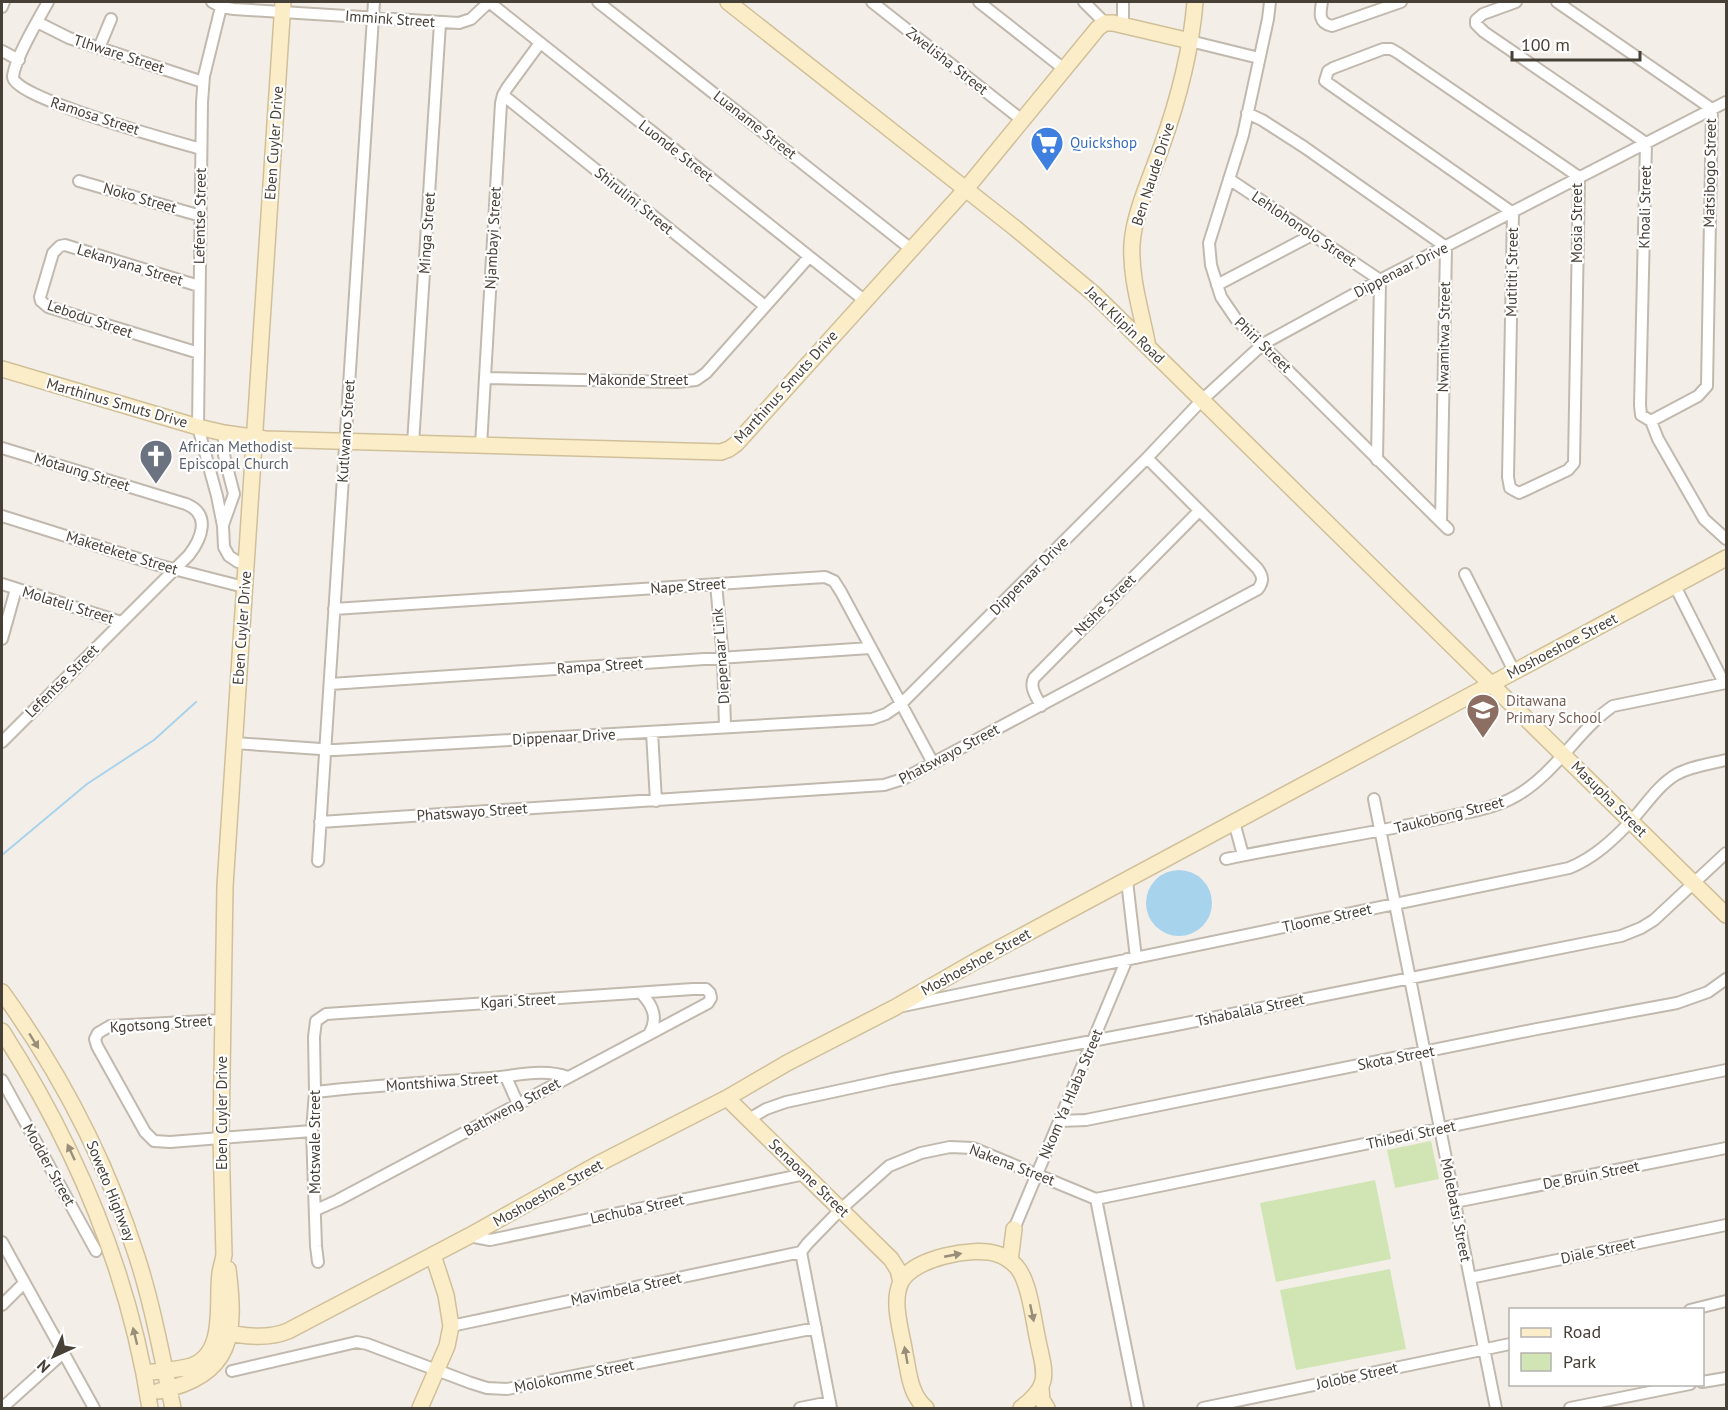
<svg xmlns="http://www.w3.org/2000/svg" width="1728" height="1410" font-family="'PT Sans',sans-serif">
  <style>
    .green { fill: #d0e5b3 }
    .water { fill: #a8d3ec }
    .lines { fill: none; stroke-linecap: round; stroke-linejoin: round }
    .stream { stroke: #a8d3ec; stroke-width: 2 }
    .street-casing { stroke: #c1b9ae; stroke-width: 14 }
    .secondary-casing { stroke: #d0c09a; stroke-width: 18 }
    .street { stroke: #fff; stroke-width: 10 }
    .secondary { stroke: #fcedc9; stroke-width: 15 }
    .oneway { fill: #988e79 }
    .labels { text-anchor: middle; stroke-width: 4.5; stroke-linejoin: round; paint-order: stroke }
    .street-label { font-size: 15px; fill: #464037; stroke: #fff }
    .shop-label { font-size: 15px; fill: #366cbe; stroke: #fff; text-anchor: start }
    .worship-label { font-size: 15px; fill: #5b616d; stroke: #fff; text-anchor: start }
    .education-label { font-size: 15px; fill: #785e54; stroke: #fff; text-anchor: start }
  </style>
  <rect width="100%" height="100%" fill="#f3efe8"/>
  <!-- green -->
  <path class="green" d="M1431,1141L1439,1179L1395,1188L1387,1150Z
    M1375,1180L1391,1259L1276,1282L1260,1203Z
    M1390,1269L1406,1349L1296,1370L1280,1290Z"/>
  <!-- water -->
  <path class="water" d="M1146 903a33 33 0 1 1 66 0a33 33 0 1 1-66 0Z"/>
  <g class="lines">
    <!-- stream -->
    <path class="stream" d="M2,855L87,784L154,740L196,702"/>
    <!-- street casing -->
    <g class="street-casing">
      <path id="street" d="M48,2C39,18 14,60 13,77C13,98 177,142 201,149
        M212,2L221,7L234,9L459,23L471,19L489,2L864,300
        M598,2L911,249
        M872,2L1022,120
        M979,2L1064,69
        M1084,2L1105,23
        M1123,2V25
        M1270,2L1268,19L1243,135L1209,243L1211,265L1221,297L1236,319L1448,529
        M1322,2C1320,13 1318,23 1332,26L1401,2
        M1516,2L1483,14L1476,20V24L1484,32L1646,143L1640,405L1641,415L1651,421L1698,396L1707,386L1712,109L1557,2
        M2,7L4,2
        M221,7L204,76L202,102L198,427L217,496L223,526L224,547L229,556L238,562L246,564
        M37,22L69,38L203,82
        M1190,41L1259,58
        M99,48L111,19
        M1383,49H1391L1398,53L1579,177L1574,463L1568,470L1519,493L1510,488L1508,477L1513,213L1325,81L1328,71L1333,68Z
        M2,51L19,60
        M503,95L765,306
        M1247,113L1262,120L1304,147L1446,247L1441,522
        M1229,179L1380,280L1377,460
        M79,181L201,216
        M1217,285L1312,235
        M199,353L48,307L41,301L40,297L53,253L60,246L65,245L199,286
        M485,378L677,382L696,380L706,373L809,257
        M1651,421L1658,439L1704,519L1726,539
        M413,444L440,23
        M481,446L501,103L503,95L507,88L540,43
        M2,448L186,504C211,514 202,538 189,555L2,742
        M2,516L158,565L244,587
        M223,525L234,494L224,455V433
        M1465,574L1514,671
        M2,584L121,622
        M716,584L723,658L725,727
        M1675,586L1724,683
        M334,609L825,577L834,581L841,592L933,763
        M2,639L16,589
        M330,684L870,648
        M1041,706C1037,697 1029,688 1034,678L1199,511
        M652,732L656,801
        M234,743L335,750L872,719L886,714L902,703L1147,458L1202,400L1263,344L1380,280L1726,102
        M1374,799L1496,1408
        M320,822L884,785L903,779L1258,589C1264,581 1263,576 1257,568L1147,458
        M1234,822L1243,855
        M1226,859C1297,844 1370,834 1442,818C1466,812 1494,809 1516,796C1555,774 1579,729 1613,706L1726,683
        M318,861L374,2
        M1127,881L1136,958
        M642,994C654,1007 658,1019 649,1034
        M903,1006L1569,868C1594,858 1613,840 1632,820C1646,805 1658,785 1677,774C1692,766 1710,764 1726,760
        M223,1020L110,1026L98,1033L95,1039L97,1046L145,1132L154,1141L170,1142L312,1131
        M506,1077L518,1104
        M2,1080L96,1251
        M315,1092C373,1085 432,1082 490,1078C517,1076 542,1068 568,1077
        M749,1119L766,1109L786,1102L892,1079L1171,1026L1621,936L1641,928L1654,920L1726,853
        M1060,1121L1086,1120L1537,1029L1677,1003L1708,992L1726,979
        M1096,1199L1726,1070
        M1096,1199L1138,1408
        M1455,1202L1726,1148
        M316,1210L338,1200L708,1003L711,998L710,993L706,989H693L326,1014L316,1021L314,1037L315,1092L312,1131L316,1246L318,1262
        M1014,1229L1127,959
        M469,1236L490,1240L805,1174
        M2,1242L94,1408
        M1470,1278L1726,1225
        M2,1305L24,1283
        M1690,1310L1726,1301
        M451,1326L801,1252
        M232,1371L357,1342L367,1344L471,1383L487,1388L507,1389L816,1328
        M1702,1382L1726,1378
        M2,1408L63,1353
        M800,1408L830,1402
        M831,1408L801,1252L807,1244L841,1209L889,1166L921,1153L950,1147L973,1148L1096,1199
        M1203,1408L1510,1344
        M1570,1408L1690,1384"/>
    </g>
    <!-- secondary casing -->
    <g class="secondary-casing">
      <path id="secondary" d="M728,2L1015,228L1094,294L1726,915
        M1148,347C1142,314 1130,278 1132,244C1134,213 1151,177 1161,148C1178,101 1191,51 1195,2
        M2,369L198,427L224,433L265,439L721,452L729,449L736,444L965,190L1098,28L1105,23H1113L1190,41
        M2,992C60,1072 107,1163 137,1257C153,1306 162,1358 173,1408
        M2,1031C77,1148 129,1271 150,1408
        M727,1098L891,1259L898,1270L901,1282
        M1010,1261L1014,1229
        M217,1330C239,1336 266,1340 288,1331L469,1236L596,1165L727,1098L787,1063L894,1008L981,958L1726,558
        M144,1373C158,1371 178,1370 191,1366C227,1354 216,1302 220,1273C221,1267 223,1261 224,1255L221,1137L225,886L283,2
        M1041,1389L1042,1400L1047,1408
        M159,1391C234,1376 236,1333 228,1269
        M420,1408L447,1346L451,1326L446,1295L433,1255
        M926,1408C910,1395 909,1373 905,1354C902,1333 891,1302 901,1282C913,1258 974,1246 997,1254C1004,1256 1011,1261 1016,1266C1029,1280 1033,1317 1037,1336C1044,1372 1053,1384 1021,1408"/>
    </g>
    <!-- street -->
    <use href="#street" class="street"/>
    <!-- secondary -->
    <use href="#secondary" class="secondary"/>
  </g>
  <!-- one-way arrows -->
  <defs><path id="oneway-solid" d="M-6-.8H1V-3.2L6.5 0L1 3.2V.8H-6Z" transform="scale(1.5)"/></defs>
  <g class="oneway">
    <use href="#oneway-solid" transform="translate(34 1041) rotate(58)"/>
    <use href="#oneway-solid" transform="translate(71 1152) rotate(-115)"/>
    <use href="#oneway-solid" transform="translate(953 1255) rotate(-11)"/>
    <use href="#oneway-solid" transform="translate(1032 1313) rotate(78)"/>
    <use href="#oneway-solid" transform="translate(135 1336) rotate(-104)"/>
    <use href="#oneway-solid" transform="translate(906 1355) rotate(-100)"/>
  </g>
  <!-- icons -->
  <defs>
    <g id="supermarket-pin" transform="scale(1.725)"><path d="M0 17L-7.5 6A9.5 9.5 0 1 1 7.5 6Z" fill="#3f7fe0" stroke="#fff"/><path d="M-6-5.5h2.5l.6 2H6L4.5 2H-2.5L-4.4-4H-6ZM-1.5 3.2a1.3 1.3 0 1 0 .1 0ZM3 3.2a1.3 1.3 0 1 0 .1 0Z" fill="#fff"/></g>
    <g id="church-pin" transform="scale(1.725)"><path d="M0 17L-7.5 6A9.5 9.5 0 1 1 7.5 6Z" fill="#6b7280" stroke="#fff"/><path d="M-1.2-6h2.4v3.5h3.3v2.4h-3.3V6h-2.4V-.1h-3.3v-2.4h3.3Z" fill="#fff"/></g>
    <g id="school-pin" transform="scale(1.725)"><path d="M0 17L-7.5 6A9.5 9.5 0 1 1 7.5 6Z" fill="#8d6e63" stroke="#fff"/><path d="M0-5L7-2L0 1L-7-2ZM-4 1L0 2.5L4 1V4Q0 6-4 4Z" fill="#fff"/></g>
  </defs>
  <g fill-rule="evenodd">
    <use href="#supermarket-pin" x="1047" y="143"/>
    <use href="#church-pin" x="156" y="456"/>
    <use href="#school-pin" x="1483" y="710"/>
  </g>
  <g class="labels">
    <!-- street labels -->
    <g class="street-label">
      <text transform="translate(390 19) rotate(4)" y="5">Immink Street</text>
      <text transform="translate(119 54) rotate(18)" y="5">Tlhware Street</text>
      <text transform="translate(947 61) rotate(38)" y="5">Zwelisha Street</text>
      <text transform="translate(95 116) rotate(18)" y="5">Ramosa Street</text>
      <text transform="translate(755 125) rotate(38)" y="5">Luaname Street</text>
      <text transform="translate(274 143) rotate(-86)" y="5">Eben Cuyler Drive</text>
      <text transform="translate(676 151) rotate(38)" y="5">Luonde Street</text>
      <text transform="translate(1710 173) rotate(-89)" y="5">Matsibogo Street</text>
      <text transform="translate(1153 174) rotate(-72)" y="5">Ben Naude Drive</text>
      <text transform="translate(140 198) rotate(16)" y="5">Noko Street</text>
      <text transform="translate(634 201) rotate(39)" y="5">Shirulini Street</text>
      <text transform="translate(1645 207) rotate(-89)" y="5">Khoali Street</text>
      <text transform="translate(200 216) rotate(-89)" y="5">Lefentse Street</text>
      <text transform="translate(1577 223) rotate(-90)" y="5">Mosia Street</text>
      <text transform="translate(1304 229) rotate(34)" y="5">Lehlohonolo Street</text>
      <text transform="translate(427 233) rotate(-86)" y="5">Minga Street</text>
      <text transform="translate(493 238) rotate(-87)" y="5">Njambayi Street</text>
      <text transform="translate(130 265) rotate(17)" y="5">Lekanyana Street</text>
      <text transform="translate(1401 270) rotate(-27)" y="5">Dippenaar Drive</text>
      <text transform="translate(1512 272) rotate(-89)" y="5">Mutititi Street</text>
      <text transform="translate(90 319) rotate(19)" y="5">Lebodu Street</text>
      <text transform="translate(1125 325) rotate(44)" y="5">Jack Klipin Road</text>
      <text transform="translate(1444 337) rotate(-89)" y="5">Nwamitwa Street</text>
      <text transform="translate(1263 345) rotate(44)" y="5">Phiri Street</text>
      <text x="638" y="385">Makonde Street</text>
      <text transform="translate(786 387) rotate(-48)" y="5">Marthinus Smuts Drive</text>
      <text transform="translate(117 403) rotate(16)" y="5">Marthinus Smuts Drive</text>
      <text transform="translate(346 431) rotate(-86)" y="5">Kutlwano Street</text>
      <text transform="translate(82 472) rotate(17)" y="5">Motaung Street</text>
      <text transform="translate(122 553) rotate(17)" y="5">Maketekete Street</text>
      <text transform="translate(1029 576) rotate(-45)" y="5">Dippenaar Drive</text>
      <text transform="translate(688 586) rotate(-4)" y="5">Nape Street</text>
      <text transform="translate(68 605) rotate(17)" y="5">Molateli Street</text>
      <text transform="translate(1105 605) rotate(-45)" y="5">Ntshe Street</text>
      <text transform="translate(242 628) rotate(-86)" y="5">Eben Cuyler Drive</text>
      <text transform="translate(1562 646) rotate(-28)" y="5">Moshoeshoe Street</text>
      <text transform="translate(721 656) rotate(-94)" y="5">Diepenaar Link</text>
      <text transform="translate(600 666) rotate(-4)" y="5">Rampa Street</text>
      <text transform="translate(62 681) rotate(-45)" y="5">Lefentse Street</text>
      <text transform="translate(564 737) rotate(-3)" y="5">Dippenaar Drive</text>
      <text transform="translate(949 754) rotate(-28)" y="5">Phatswayo Street</text>
      <text transform="translate(1609 799) rotate(45)" y="5">Masupha Street</text>
      <text transform="translate(472 812) rotate(-4)" y="5">Phatswayo Street</text>
      <text transform="translate(1449 815) rotate(-14)" y="5">Taukobong Street</text>
      <text transform="translate(1327 918) rotate(-12)" y="5">Tloome Street</text>
      <text transform="translate(976 962) rotate(-29)" y="5">Moshoeshoe Street</text>
      <text transform="translate(518 1001) rotate(-3)" y="5">Kgari Street</text>
      <text transform="translate(1250 1010) rotate(-12)" y="5">Tshabalala Street</text>
      <text transform="translate(161 1024) rotate(-4)" y="5">Kgotsong Street</text>
      <text transform="translate(1396 1058) rotate(-11)" y="5">Skota Street</text>
      <text transform="translate(442 1082) rotate(-4)" y="5">Montshiwa Street</text>
      <text transform="translate(1071 1094) rotate(-67)" y="5">Nkom Ya Hlaba Street</text>
      <text transform="translate(512 1107) rotate(-28)" y="5">Bathweng Street</text>
      <text transform="translate(222 1113) rotate(-90)" y="5">Eben Cuyler Drive</text>
      <text transform="translate(1411 1135) rotate(-12)" y="5">Thibedi Street</text>
      <text transform="translate(315 1142) rotate(-90)" y="5">Motswale Street</text>
      <text transform="translate(49 1165) rotate(61)" y="5">Modder Street</text>
      <text transform="translate(1012 1165) rotate(21)" y="5">Nakena Street</text>
      <text transform="translate(1591 1175) rotate(-11)" y="5">De Bruin Street</text>
      <text transform="translate(809 1178) rotate(44)" y="5">Senaoane Street</text>
      <text transform="translate(111 1191) rotate(68)" y="5">Soweto Highway</text>
      <text transform="translate(548 1193) rotate(-29)" y="5">Moshoeshoe Street</text>
      <text transform="translate(637 1209) rotate(-12)" y="5">Lechuba Street</text>
      <text transform="translate(1456 1210) rotate(79)" y="5">Molebatsi Street</text>
      <text transform="translate(1598 1251) rotate(-12)" y="5">Diale Street</text>
      <text transform="translate(626 1289) rotate(-12)" y="5">Mavimbela Street</text>
      <text transform="translate(574 1376) rotate(-11)" y="5">Molokomme Street</text>
      <text transform="translate(1357 1376) rotate(-12)" y="5">Jolobe Street</text>
    </g>
    <!-- shop labels -->
    <g class="shop-label">
      <text x="1070" y="148">Quickshop</text>
    </g>
    <!-- worship labels -->
    <g class="worship-label">
      <text x="179" y="452">African Methodist<tspan x="179" dy="17">Episcopal Church</tspan></text>
    </g>
    <!-- education labels -->
    <g class="education-label">
      <text x="1506" y="706">Ditawana<tspan x="1506" dy="17">Primary School</tspan></text>
    </g>
  </g>
  <!-- border -->
  <rect width="1728" height="1410" fill="none" stroke="#464037" stroke-width="6"/>
  <!-- legend -->
  <rect x="1509" y="1308" width="195" height="78" fill="#ffffff" stroke="#b5b3af" stroke-width="1.5"/>
  <rect x="1521" y="1328" width="30" height="9" fill="#fcedc9" stroke="#b5b3af" stroke-width="1.5"/>
  <text x="1563" y="1338" font-size="18" fill="#464037">Road</text>
  <rect x="1521" y="1353" width="30" height="18" fill="#d0e5b3" stroke="#b5b3af" stroke-width="1.5"/>
  <text x="1563" y="1368" font-size="18" fill="#464037">Park</text>
  <!-- north arrow -->
  <g transform="translate(54 1356) rotate(225)" stroke="#ffffff" stroke-width="4.5" paint-order="stroke">
  <path d="M0-4.5L10 22L0 15L-10 22Z" fill="#464037"/>
  <text y="-9" font-size="16" font-weight="bold" text-anchor="middle" fill="#464037">N</text>
  </g>
  <!-- scale -->
  <path d="M1512 51v9h128v-9" fill="none" stroke="#464037" stroke-width="3"/>
  <text x="1521" y="51" font-size="18" fill="#464037" stroke="#ffffff" stroke-width="4.5" paint-order="stroke">100 m</text>
</svg>
